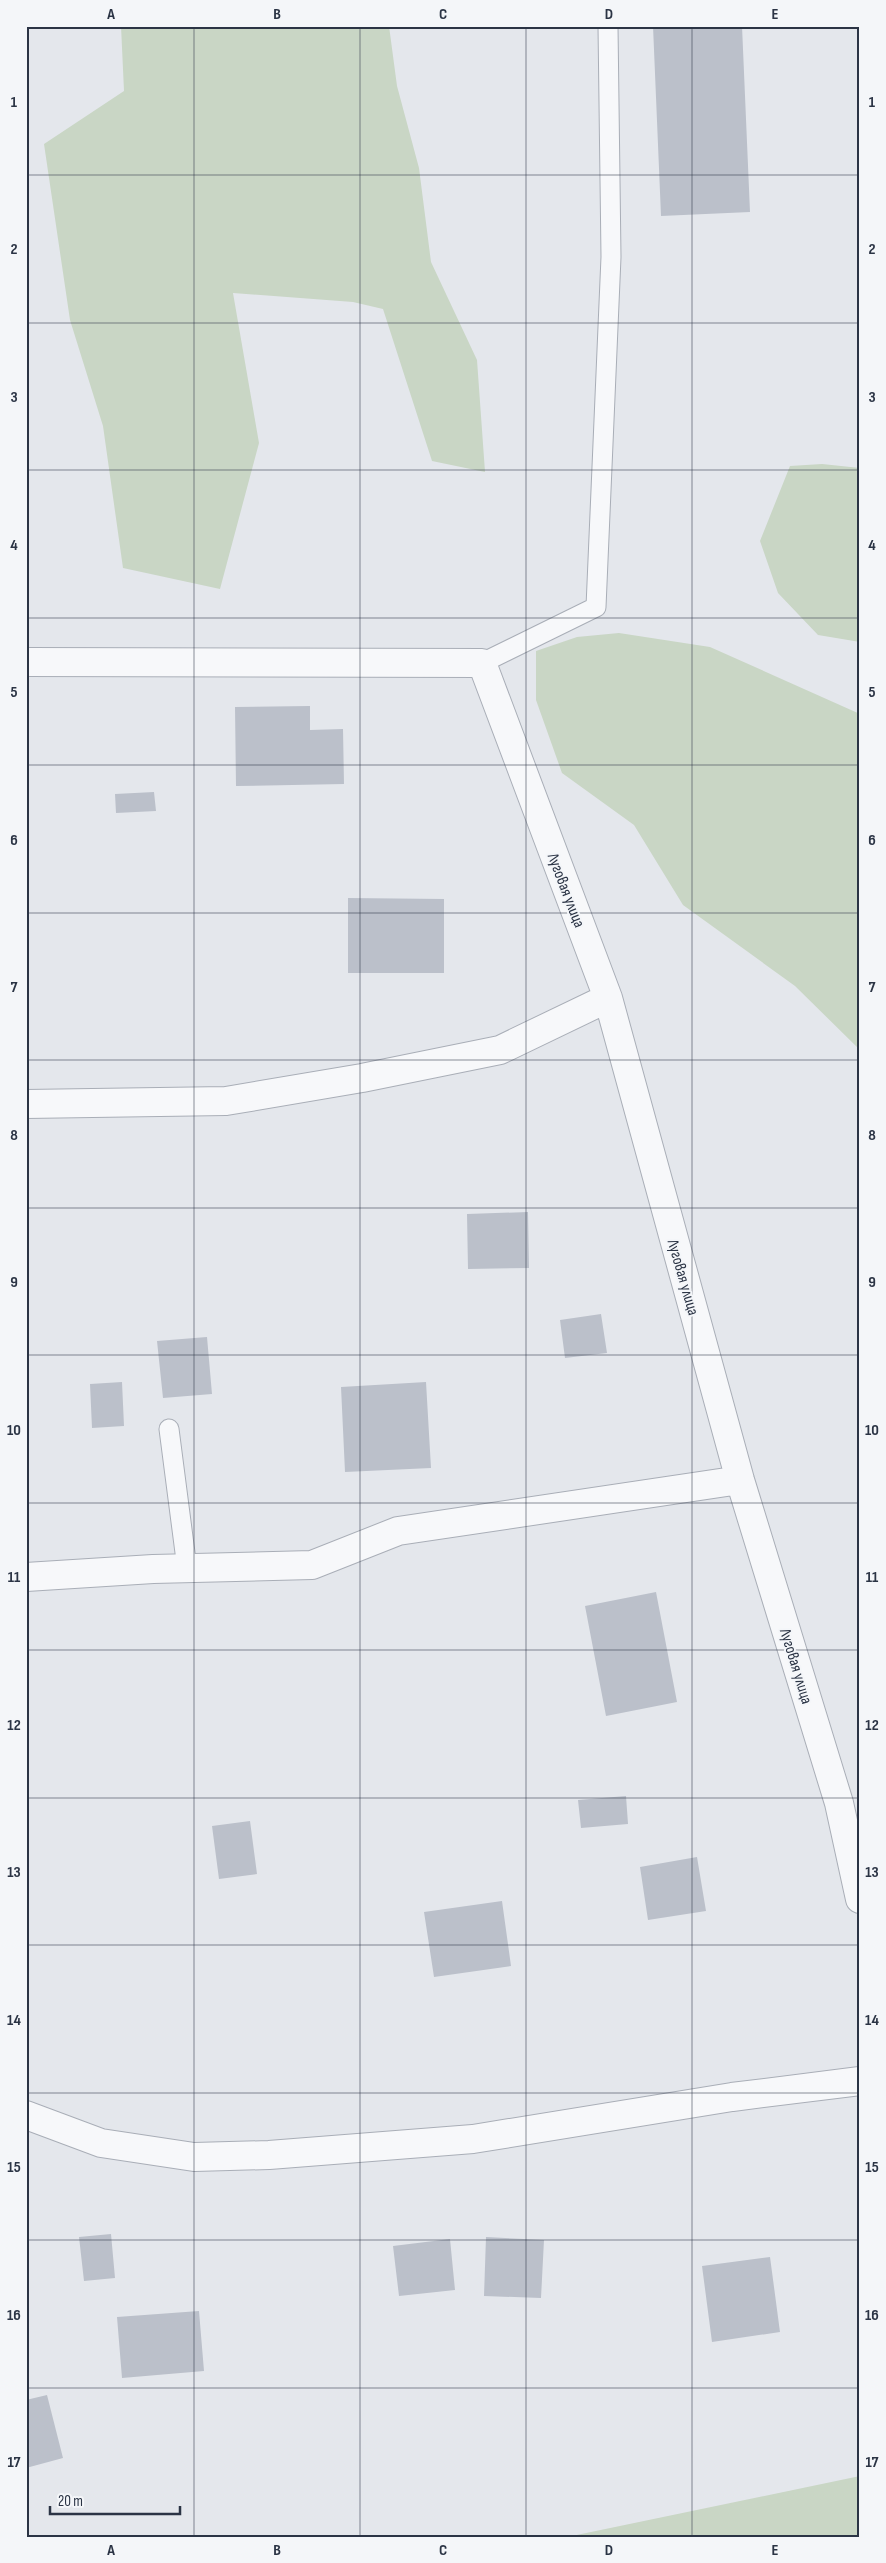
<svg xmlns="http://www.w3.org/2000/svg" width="886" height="2563" font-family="'Sofia Sans Condensed',sans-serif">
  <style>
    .green { fill: #c9d6c5 }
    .building { fill: #bbc0ca }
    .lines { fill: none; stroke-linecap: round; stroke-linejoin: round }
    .lane-casing { stroke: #a9aeb7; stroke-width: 21 }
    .street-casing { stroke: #a9aeb7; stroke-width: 30 }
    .lane { stroke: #f7f8fa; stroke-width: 19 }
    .street { stroke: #f7f8fa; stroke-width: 28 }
    .grid { fill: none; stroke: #2b3445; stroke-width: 1; stroke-opacity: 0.55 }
    .labels { text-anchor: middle; stroke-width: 4; stroke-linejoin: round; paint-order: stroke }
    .street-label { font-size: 16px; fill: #2b3445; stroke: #f4f6f9 }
    .neatline { fill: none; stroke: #2b3445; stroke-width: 2 }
    .grid-label { font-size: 16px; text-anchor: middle; font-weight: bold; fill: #2b3445 }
  </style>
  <rect width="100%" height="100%" fill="#e4e7ec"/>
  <!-- green -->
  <path class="green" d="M121,26H389L397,86L419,168L431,262L477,360L485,472L432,461L383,309L353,302L233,293L259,443L220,589L123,568L103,426L70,320L44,144L124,91Z
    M822,464L860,468V642L818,635L778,593L760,541L790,466Z
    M619,633L710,647L860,714V1050L795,986L683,905L634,825L562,773L536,700V651L577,637Z
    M860,2476V2537H567Z"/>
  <!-- building -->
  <path class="building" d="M653,26H742L750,212L661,216Z
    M310,706V730L343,729L344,784L236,786L235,707Z
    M154,792L156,811L116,813L115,794Z
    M348,898L444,899V973H348Z
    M528,1212L529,1268L468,1269L467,1214Z
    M601,1314L607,1353L565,1358L560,1320Z
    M207,1337L212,1394L163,1398L157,1341Z
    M122,1382L124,1426L92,1428L90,1384Z
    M426,1382L431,1468L345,1472L341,1387Z
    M656,1592L677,1702L606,1716L585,1606Z
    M626,1796L628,1824L581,1828L578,1800Z
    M250,1821L257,1874L219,1879L212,1826Z
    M697,1857L706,1911L648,1920L640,1867Z
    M502,1901L511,1966L434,1977L424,1912Z
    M111,2234L115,2278L84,2281L79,2237Z
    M486,2237L544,2240L541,2298L484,2296Z
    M450,2239L455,2290L399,2296L393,2246Z
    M770,2257L780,2332L712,2342L702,2266Z
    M199,2311L204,2371L122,2378L117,2317Z
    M47,2395L63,2458L26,2468V2400Z"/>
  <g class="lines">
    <!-- lane casing -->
    <g class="lane-casing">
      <path id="lane" d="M482,663L596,607L611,257L608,26
        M169,1429L187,1568"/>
    </g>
    <!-- street casing -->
    <g class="street-casing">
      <path id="street" d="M26,662L482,663L608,998L740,1480L839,1803L860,1899
        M26,1104L226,1101L362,1078L500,1050L608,998
        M26,1577L153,1569L312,1565L398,1531L740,1480
        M26,2115L101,2143L194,2157L269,2155L473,2139L732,2097L860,2081"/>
    </g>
    <!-- lane -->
    <use href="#lane" class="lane"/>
    <!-- street -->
    <use href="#street" class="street"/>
  </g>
  <!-- grid -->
  <path class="grid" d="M194,26V2537M360,26V2537M526,26V2537M692,26V2537M26,175H860M26,323H860M26,470H860M26,618H860M26,765H860M26,913H860M26,1060H860M26,1208H860M26,1355H860M26,1503H860M26,1650H860M26,1798H860M26,1945H860M26,2093H860M26,2240H860M26,2388H860"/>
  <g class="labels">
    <!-- street labels -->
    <g class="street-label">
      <text transform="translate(567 890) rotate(69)" y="6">Луговая улица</text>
      <text transform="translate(684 1277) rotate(74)" y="6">Луговая улица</text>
      <text transform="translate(797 1666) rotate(73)" y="6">Луговая улица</text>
    </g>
  </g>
  <!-- border -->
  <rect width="886" height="2563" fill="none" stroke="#f4f6f9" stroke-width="55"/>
  <!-- scale -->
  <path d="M50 2506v8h130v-8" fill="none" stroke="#2b3445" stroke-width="2.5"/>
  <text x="58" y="2506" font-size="15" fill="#2b3445" stroke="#f4f6f9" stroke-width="4" paint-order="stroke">20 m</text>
  <rect x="28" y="28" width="830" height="2508" class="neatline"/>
  <g class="grid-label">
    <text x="111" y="19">A</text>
    <text x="277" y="19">B</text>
    <text x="443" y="19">C</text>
    <text x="609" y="19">D</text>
    <text x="775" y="19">E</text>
    <text x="14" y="107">1</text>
    <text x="872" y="107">1</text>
    <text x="14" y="254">2</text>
    <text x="872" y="254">2</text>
    <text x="14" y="402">3</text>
    <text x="872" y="402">3</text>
    <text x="14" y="550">4</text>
    <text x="872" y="550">4</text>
    <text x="14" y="697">5</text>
    <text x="872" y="697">5</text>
    <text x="14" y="845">6</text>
    <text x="872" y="845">6</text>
    <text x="14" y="992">7</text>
    <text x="872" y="992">7</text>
    <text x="14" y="1140">8</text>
    <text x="872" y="1140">8</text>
    <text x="14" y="1287">9</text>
    <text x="872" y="1287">9</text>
    <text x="14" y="1435">10</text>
    <text x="872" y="1435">10</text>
    <text x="14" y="1582">11</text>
    <text x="872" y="1582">11</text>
    <text x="14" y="1730">12</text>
    <text x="872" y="1730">12</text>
    <text x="14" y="1877">13</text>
    <text x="872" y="1877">13</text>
    <text x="14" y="2025">14</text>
    <text x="872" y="2025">14</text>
    <text x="14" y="2172">15</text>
    <text x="872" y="2172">15</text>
    <text x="14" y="2320">16</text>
    <text x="872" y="2320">16</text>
    <text x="14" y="2467">17</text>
    <text x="872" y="2467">17</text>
    <text x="111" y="2555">A</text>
    <text x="277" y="2555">B</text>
    <text x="443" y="2555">C</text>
    <text x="609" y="2555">D</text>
    <text x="775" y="2555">E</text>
  </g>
</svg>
